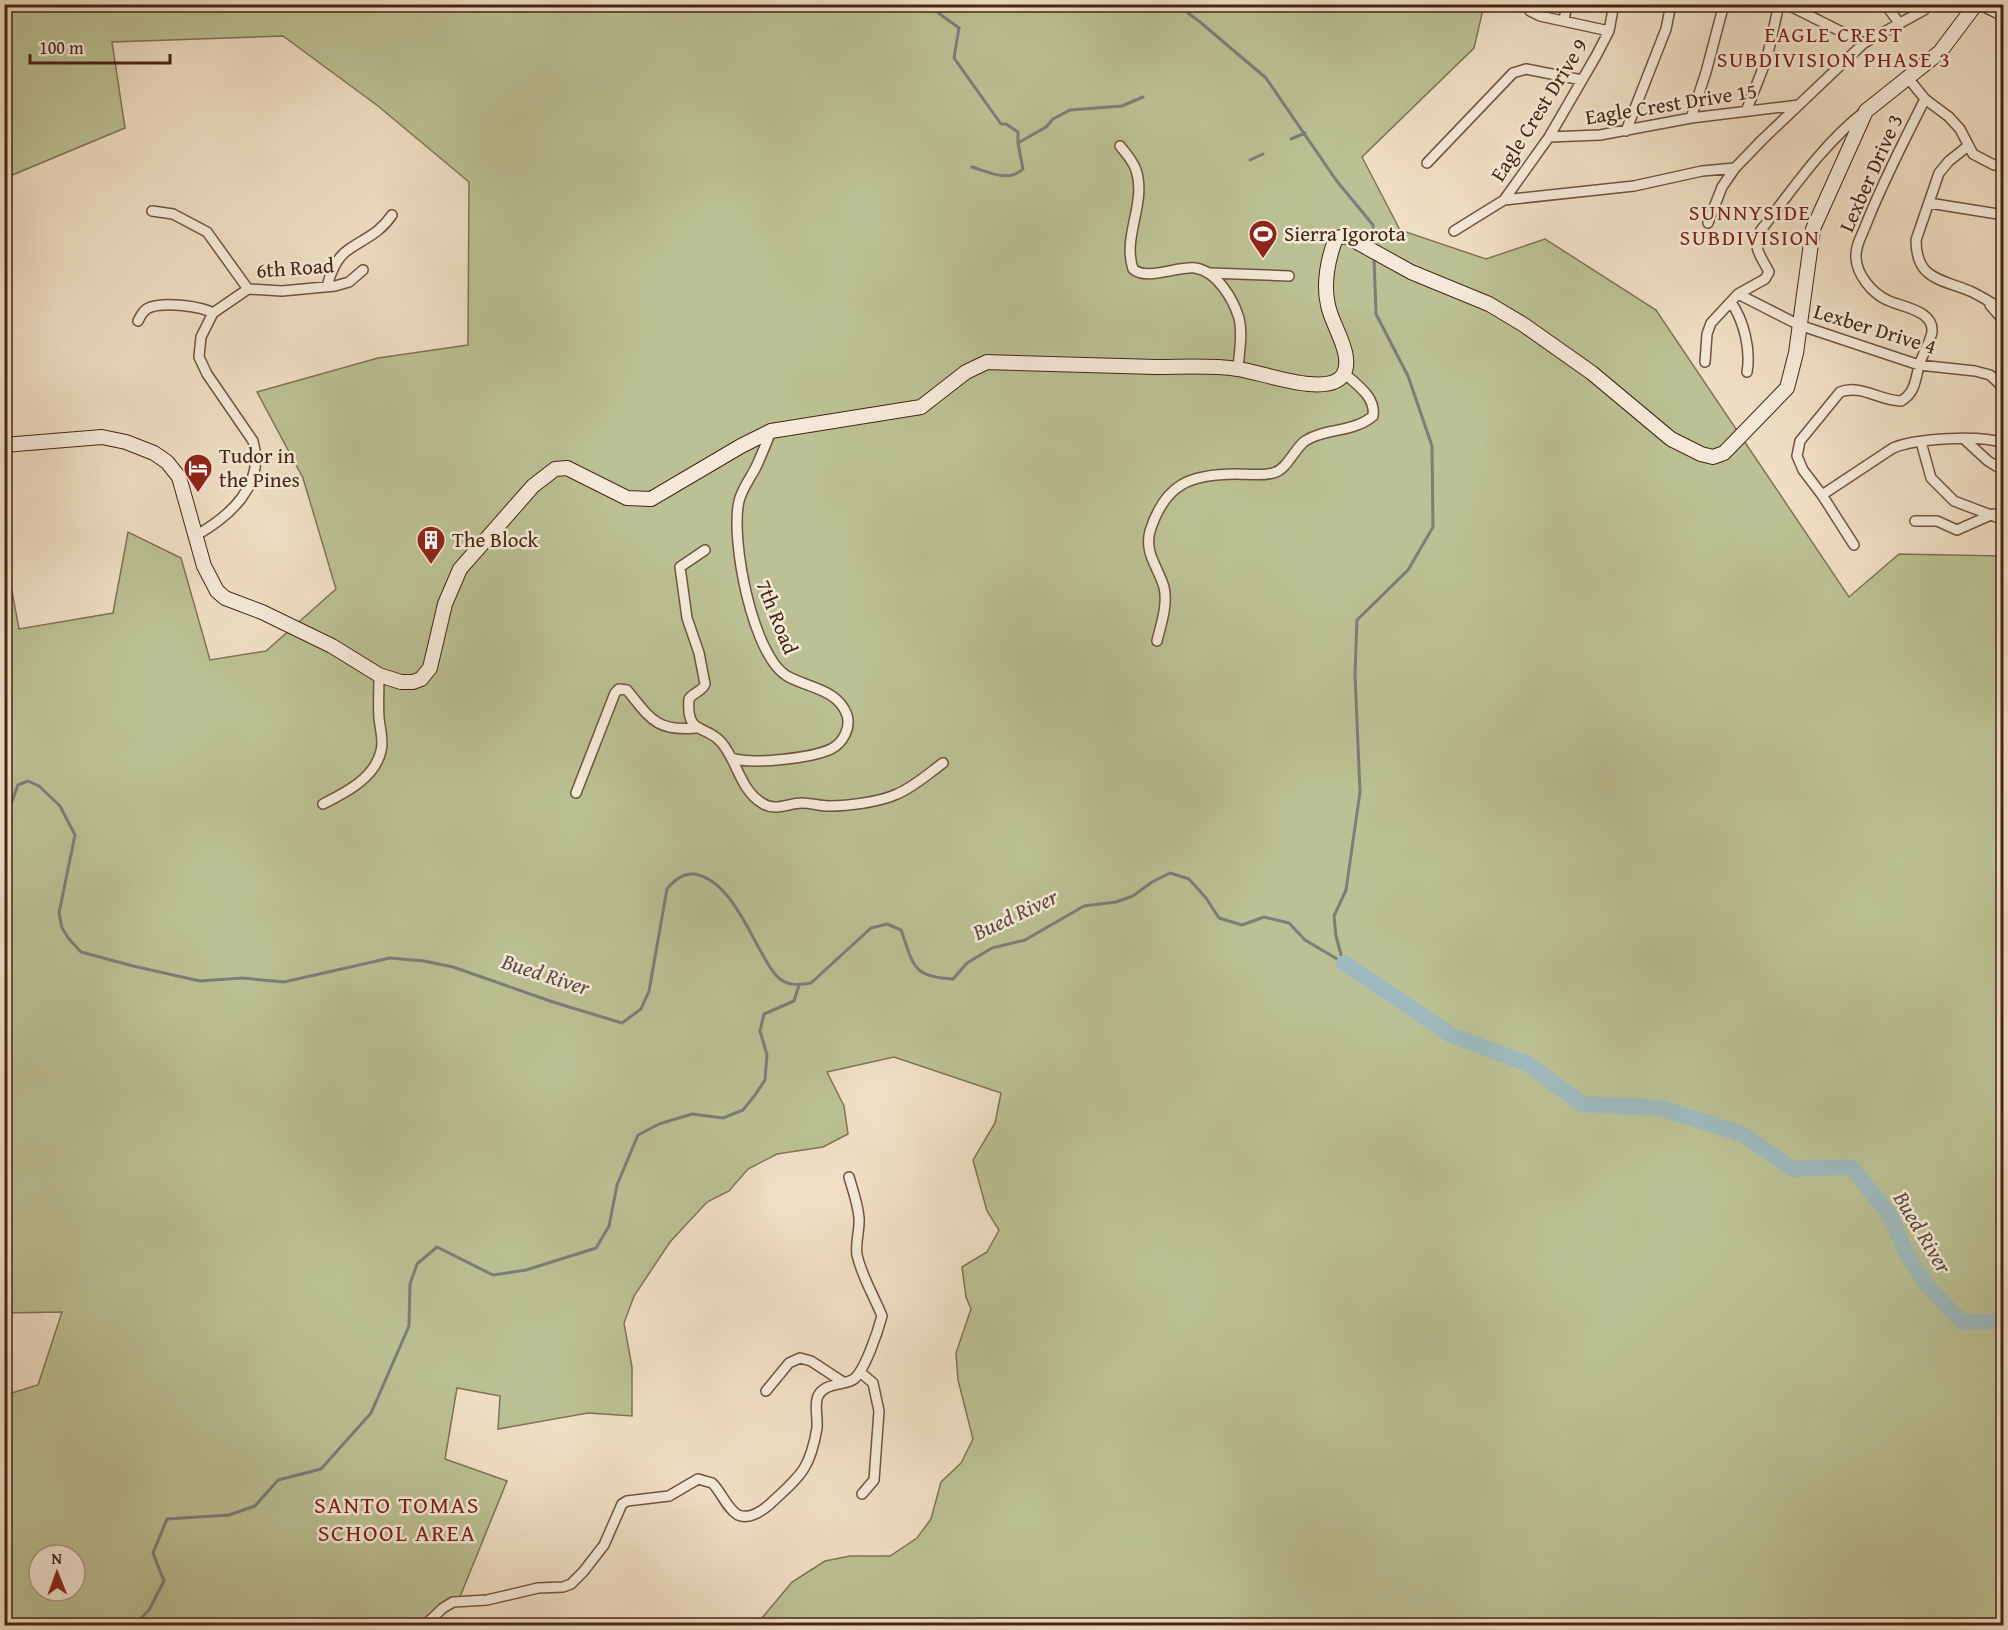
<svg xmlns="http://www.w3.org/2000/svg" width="2008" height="1630" font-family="'Gentium Book Plus',serif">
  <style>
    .green { fill: #bbc194; stroke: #807354; stroke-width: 1.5; fill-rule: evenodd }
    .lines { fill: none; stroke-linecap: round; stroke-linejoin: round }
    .stream { stroke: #7b7e7a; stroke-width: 3 }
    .river { stroke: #9ebabe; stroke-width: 16 }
    .minor-casing { stroke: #705440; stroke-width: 12 }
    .secondary-casing { stroke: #462513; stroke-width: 16 }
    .minor { stroke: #f5ead9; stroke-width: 9 }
    .secondary { stroke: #f5ead9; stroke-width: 14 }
    .labels { text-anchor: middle; stroke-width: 5; stroke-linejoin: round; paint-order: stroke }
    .street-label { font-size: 21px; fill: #462513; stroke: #f5ead9 }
    .poi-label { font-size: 21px; fill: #462513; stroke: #f5ead9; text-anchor: start }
    .neighbourhood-label { font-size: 22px; letter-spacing: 1.5px; fill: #7a1f14; stroke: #f5ead9 }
    .water-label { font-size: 22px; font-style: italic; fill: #5c4a3e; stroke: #f5ead9 }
    .quarter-label { font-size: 24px; letter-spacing: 1.5px; fill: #7a1f14; stroke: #f5ead9 }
  </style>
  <rect width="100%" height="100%" fill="#f0dfc5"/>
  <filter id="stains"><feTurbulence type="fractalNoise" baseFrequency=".00333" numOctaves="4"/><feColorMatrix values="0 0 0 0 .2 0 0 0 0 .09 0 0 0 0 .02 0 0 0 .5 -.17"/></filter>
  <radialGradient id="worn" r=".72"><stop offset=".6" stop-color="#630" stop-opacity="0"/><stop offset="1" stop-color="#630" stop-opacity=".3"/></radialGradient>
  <!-- green -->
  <path class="green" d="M1369,4L1374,8L1378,4L1484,5L1474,48L1362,157L1400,230L1486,259L1545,239L1656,310L1849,597L1899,554L2003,556V1625H756L792,1582L825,1561L850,1556H890L917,1538L931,1519L941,1482L961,1463L973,1439L958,1380L956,1353L971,1309L966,1297L962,1267L987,1252L999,1230L987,1211L973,1160L995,1123L1001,1093L894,1057L827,1072L844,1106L848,1134L823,1147L777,1154L748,1169L729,1191L707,1202L670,1242L634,1296L624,1323L632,1367V1416L588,1413L498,1429L500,1396L457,1388L445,1459L507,1481L457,1604L427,1625H5V1395L38,1385L62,1312L5,1313L4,713L7,712L4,701V548L19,629L113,613L128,532L181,558L210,660L266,651L336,589L303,478L257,392L378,358L468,345L469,182L378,106L283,36L112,42L125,128L5,178V5ZM39,1555H75V1591H39Z"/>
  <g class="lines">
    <!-- stream -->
    <path class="stream" d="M931,4L933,9L959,28L954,58L1001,124H1006L1018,132V143
      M1176,4L1200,22L1266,78L1336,180L1373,225L1374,247
      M1291,139L1305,133
      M1250,160L1263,154
      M972,167C989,172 1008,183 1023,169L1018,143L1046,127L1053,119L1070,110L1122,106L1143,97
      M4,873L10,857V807L18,785L28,781L39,786L60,806L75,835L59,913L62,928L69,939L81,952L133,966L200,981L242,978L284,982L390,958L424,961L453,967L553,1002L622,1023L641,1009L649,991L667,889C674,880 682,873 694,874C728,879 748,930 764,957C768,964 773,974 780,979C789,986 800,985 811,983L871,928L887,924L901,930C914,965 911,977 953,979L967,963L992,948L1025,940L1084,906L1116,902L1133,896L1152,882L1170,873L1189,879L1206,898L1219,918L1242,925L1264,917L1289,923L1305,940L1344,963
      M1343,962L1336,936L1334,916L1346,890L1360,792L1355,674L1357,620L1408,570L1433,527L1432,446L1408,376L1376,314L1374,257
      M134,1626L149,1610L164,1581L153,1553L167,1519L229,1515L255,1506L278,1480L321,1469L371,1413L409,1326L410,1284L417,1264L437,1247L493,1275L526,1270L596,1248L609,1226L617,1185L638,1135L659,1124L692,1114L723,1118L743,1110L755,1095L765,1080L767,1055L760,1031L764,1014L794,1001L799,985"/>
    <!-- river -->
    <path class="river" d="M1344,963L1451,1035L1528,1064L1582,1104L1660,1108L1742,1134L1793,1169L1851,1167L1890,1215L1907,1255L1930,1289L1962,1322L2004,1321"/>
    <!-- minor casing -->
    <g class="minor-casing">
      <path id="minor" d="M1526,4L1530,11L1540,16L1609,31
        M1786,4L1864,43
        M1885,4L1900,24
        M1564,20L1567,4
        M1908,78L1925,99L1949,117L1960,129L1973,154L1994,165L2004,166
        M1747,109L1767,58L1779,4
        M1691,118L1706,72L1724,4
        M1626,131L1666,29L1671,4
        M1549,137L1600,135L1691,118L1799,105
        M1120,146C1126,153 1133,161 1136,170C1147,203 1122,236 1133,269C1146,281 1178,266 1195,268C1217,271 1233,299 1239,318C1243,334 1239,353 1238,369
        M1968,146L1949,161L1939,173L1916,240C1916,279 1940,279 1970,291C1981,296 1993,304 2004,310
        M1427,163L1513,73L1526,69L1582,80
        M1504,200L1549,137L1596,56L1609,31L1614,4
        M1929,203L2004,215
        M152,211L173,214L207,232L248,289
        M1708,223L1722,187L1735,168L1763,139L1864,43L1924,10L1926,4
        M1454,231L1504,200L1634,186L1702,171L1735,168
        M1210,273L1289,276
        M327,286C330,274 337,257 348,250C365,238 379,234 392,215
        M1738,294L1799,325L1919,365L1975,371L1990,375L2004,388
        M1731,302C1744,321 1751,350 1747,372
        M1990,305L2004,321
        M138,321C141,315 144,309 151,307C165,302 201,306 213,313
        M1705,362L1707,334L1711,323L1738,294L1765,279L1769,272C1761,256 1751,247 1761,230C1793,189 1822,145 1864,112
        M1964,439L1988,461L2004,471
        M1921,442L1931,478L1954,501L2004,520
        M1822,495L1893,448C1917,438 1979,435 2004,443
        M1915,521H1937L1957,530L1993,514
        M195,536C229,517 266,485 253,441L207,374L199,357L201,337L213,313L248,289L282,291L335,286L349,282L363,270
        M1854,545L1822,495L1803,470L1797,456L1800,441L1840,392C1861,384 1880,401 1901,401C1915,393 1915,381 1919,366C1922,355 1930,343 1932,332C1934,310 1901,307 1887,300C1872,293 1857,275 1856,258C1855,247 1861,237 1865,227C1882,183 1904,141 1925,99
        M705,550L680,567L687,618L699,653L705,684C702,692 693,692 689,699C686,736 705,724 721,742C737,760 740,790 762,803C775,812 788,803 802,803C811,803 820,806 829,806C848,806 880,802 897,794C914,787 929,773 943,763
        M1157,641C1161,624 1168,605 1164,587C1158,567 1144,553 1150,531C1165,484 1190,474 1236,474C1248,474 1262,476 1273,473C1287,470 1294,449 1305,441C1324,428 1353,433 1373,416C1376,397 1357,385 1344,373
        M732,758C752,765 812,758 831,749C843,743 851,728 847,715C838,689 808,688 787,676C753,656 730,540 739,501C742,489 749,480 755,469C761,457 766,444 771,431
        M576,793L615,693L619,689L627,690C650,718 656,732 696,728
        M323,804C345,793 375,778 381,751C384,740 380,729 379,718C378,704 379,690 379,675
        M860,1372L873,1383L879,1411L874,1480L862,1494
        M766,1391L789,1363L800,1358L811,1361L843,1382
        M424,1626L443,1608L453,1602L487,1600L538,1588L563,1587L571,1584L583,1572L604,1545L622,1504L627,1501L669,1496L698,1479L712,1483C721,1491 727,1509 738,1515C750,1520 762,1511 770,1504C800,1476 810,1470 817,1428C818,1418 814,1405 818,1396C825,1382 844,1386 854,1379C865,1370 878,1331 882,1316C874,1296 862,1277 857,1255C855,1242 860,1231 859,1218C858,1204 853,1191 849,1177"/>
    </g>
    <!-- secondary casing -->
    <g class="secondary-casing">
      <path id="secondary" d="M1983,4L2004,14
        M4,445L102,437L126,442L154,453L167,462L179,477L204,566L217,591L225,598L262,612L332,646L379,675L401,682H413L421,679L430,668L445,604L460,569L533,486L555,469L567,468L627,498L651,499L741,446L771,431L921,407L966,372L987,362C1043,364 1099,365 1156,367C1183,367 1211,365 1238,369C1261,372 1328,398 1343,375C1355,356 1331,324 1328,305C1323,284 1328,258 1336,238L1346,236L1411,272L1489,304L1524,325L1592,373L1671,439L1701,454L1713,457L1724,453L1787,388L1796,353L1813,229L1866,111L1940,52L1976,4"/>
    </g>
    <!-- minor -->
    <use href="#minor" class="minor"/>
    <!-- secondary -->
    <use href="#secondary" class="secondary"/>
  </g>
  <!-- icons -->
  <defs>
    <g id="stadium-pin" transform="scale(1.5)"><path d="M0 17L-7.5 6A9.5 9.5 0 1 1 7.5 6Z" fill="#8f2418" stroke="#f5ead9"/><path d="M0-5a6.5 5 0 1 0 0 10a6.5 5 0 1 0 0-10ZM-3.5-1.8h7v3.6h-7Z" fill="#fff"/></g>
    <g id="hotel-pin" transform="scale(1.5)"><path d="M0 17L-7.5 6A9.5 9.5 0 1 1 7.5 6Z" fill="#8f2418" stroke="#f5ead9"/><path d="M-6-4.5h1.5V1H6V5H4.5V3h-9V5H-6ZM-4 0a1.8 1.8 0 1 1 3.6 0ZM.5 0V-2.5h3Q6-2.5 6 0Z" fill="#fff"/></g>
    <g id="building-pin" transform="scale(1.5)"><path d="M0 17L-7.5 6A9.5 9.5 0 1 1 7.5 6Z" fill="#8f2418" stroke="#f5ead9"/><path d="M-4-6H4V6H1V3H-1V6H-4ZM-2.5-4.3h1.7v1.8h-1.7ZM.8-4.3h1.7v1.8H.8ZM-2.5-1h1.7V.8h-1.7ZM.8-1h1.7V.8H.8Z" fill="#fff"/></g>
  </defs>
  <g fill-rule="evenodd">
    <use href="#stadium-pin" x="1263" y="234"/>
    <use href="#hotel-pin" x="198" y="468"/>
    <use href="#building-pin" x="431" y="540"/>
  </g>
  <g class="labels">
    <!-- street labels -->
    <g class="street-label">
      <text transform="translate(1671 104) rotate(-9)" y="7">Eagle Crest Drive 15</text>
      <text transform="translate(1539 110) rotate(-58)" y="7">Eagle Crest Drive 9</text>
      <text transform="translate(1871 173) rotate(-66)" y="7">Lexber Drive 3</text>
      <text transform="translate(295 268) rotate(-4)" y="7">6th Road</text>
      <text transform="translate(1875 329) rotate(17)" y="7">Lexber Drive 4</text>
      <text transform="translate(777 617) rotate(68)" y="7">7th Road</text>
    </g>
    <!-- poi labels -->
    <g class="poi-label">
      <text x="1284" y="241">Sierra Igorota</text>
      <text x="219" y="463">Tudor in<tspan x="219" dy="24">the Pines</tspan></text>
      <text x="452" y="547">The Block</text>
    </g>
    <!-- neighbourhood labels -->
    <g class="neighbourhood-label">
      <text x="1834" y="42">EAGLE CREST<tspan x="1834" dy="25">SUBDIVISION PHASE 3</tspan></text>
      <text x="1750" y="220">SUNNYSIDE<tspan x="1750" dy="25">SUBDIVISION</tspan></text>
    </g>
    <!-- water labels -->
    <g class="water-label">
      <text transform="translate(1015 914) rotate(-25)" y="8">Bued River</text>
      <text transform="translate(546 974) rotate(18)" y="8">Bued River</text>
      <text transform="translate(1923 1232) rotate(59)" y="8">Bued River</text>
    </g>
    <!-- quarter labels -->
    <g class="quarter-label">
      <text x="397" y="1513">SANTO TOMAS<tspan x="397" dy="28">SCHOOL AREA</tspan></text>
    </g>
  </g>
  <!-- margin -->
  <rect width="2008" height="1630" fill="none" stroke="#f0dfc5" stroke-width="24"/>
  <rect x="6" y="6" width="1996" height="1618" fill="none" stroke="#462513" stroke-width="3"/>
  <rect x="12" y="12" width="1984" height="1606" fill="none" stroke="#462513" stroke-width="1.5"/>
  <!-- north arrow -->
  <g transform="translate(57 1573) rotate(359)"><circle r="28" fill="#f5ead9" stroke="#af9b8a" stroke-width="1.5"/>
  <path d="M0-4.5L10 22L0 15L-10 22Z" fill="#8f2418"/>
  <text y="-9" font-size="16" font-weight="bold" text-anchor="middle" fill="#462513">N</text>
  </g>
  <!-- scale -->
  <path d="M30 54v9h140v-9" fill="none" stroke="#462513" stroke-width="3"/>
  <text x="39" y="54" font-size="18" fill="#462513" stroke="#f5ead9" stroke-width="4.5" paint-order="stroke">100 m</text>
  <rect width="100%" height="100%" filter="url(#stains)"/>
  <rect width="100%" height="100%" fill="url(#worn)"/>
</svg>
